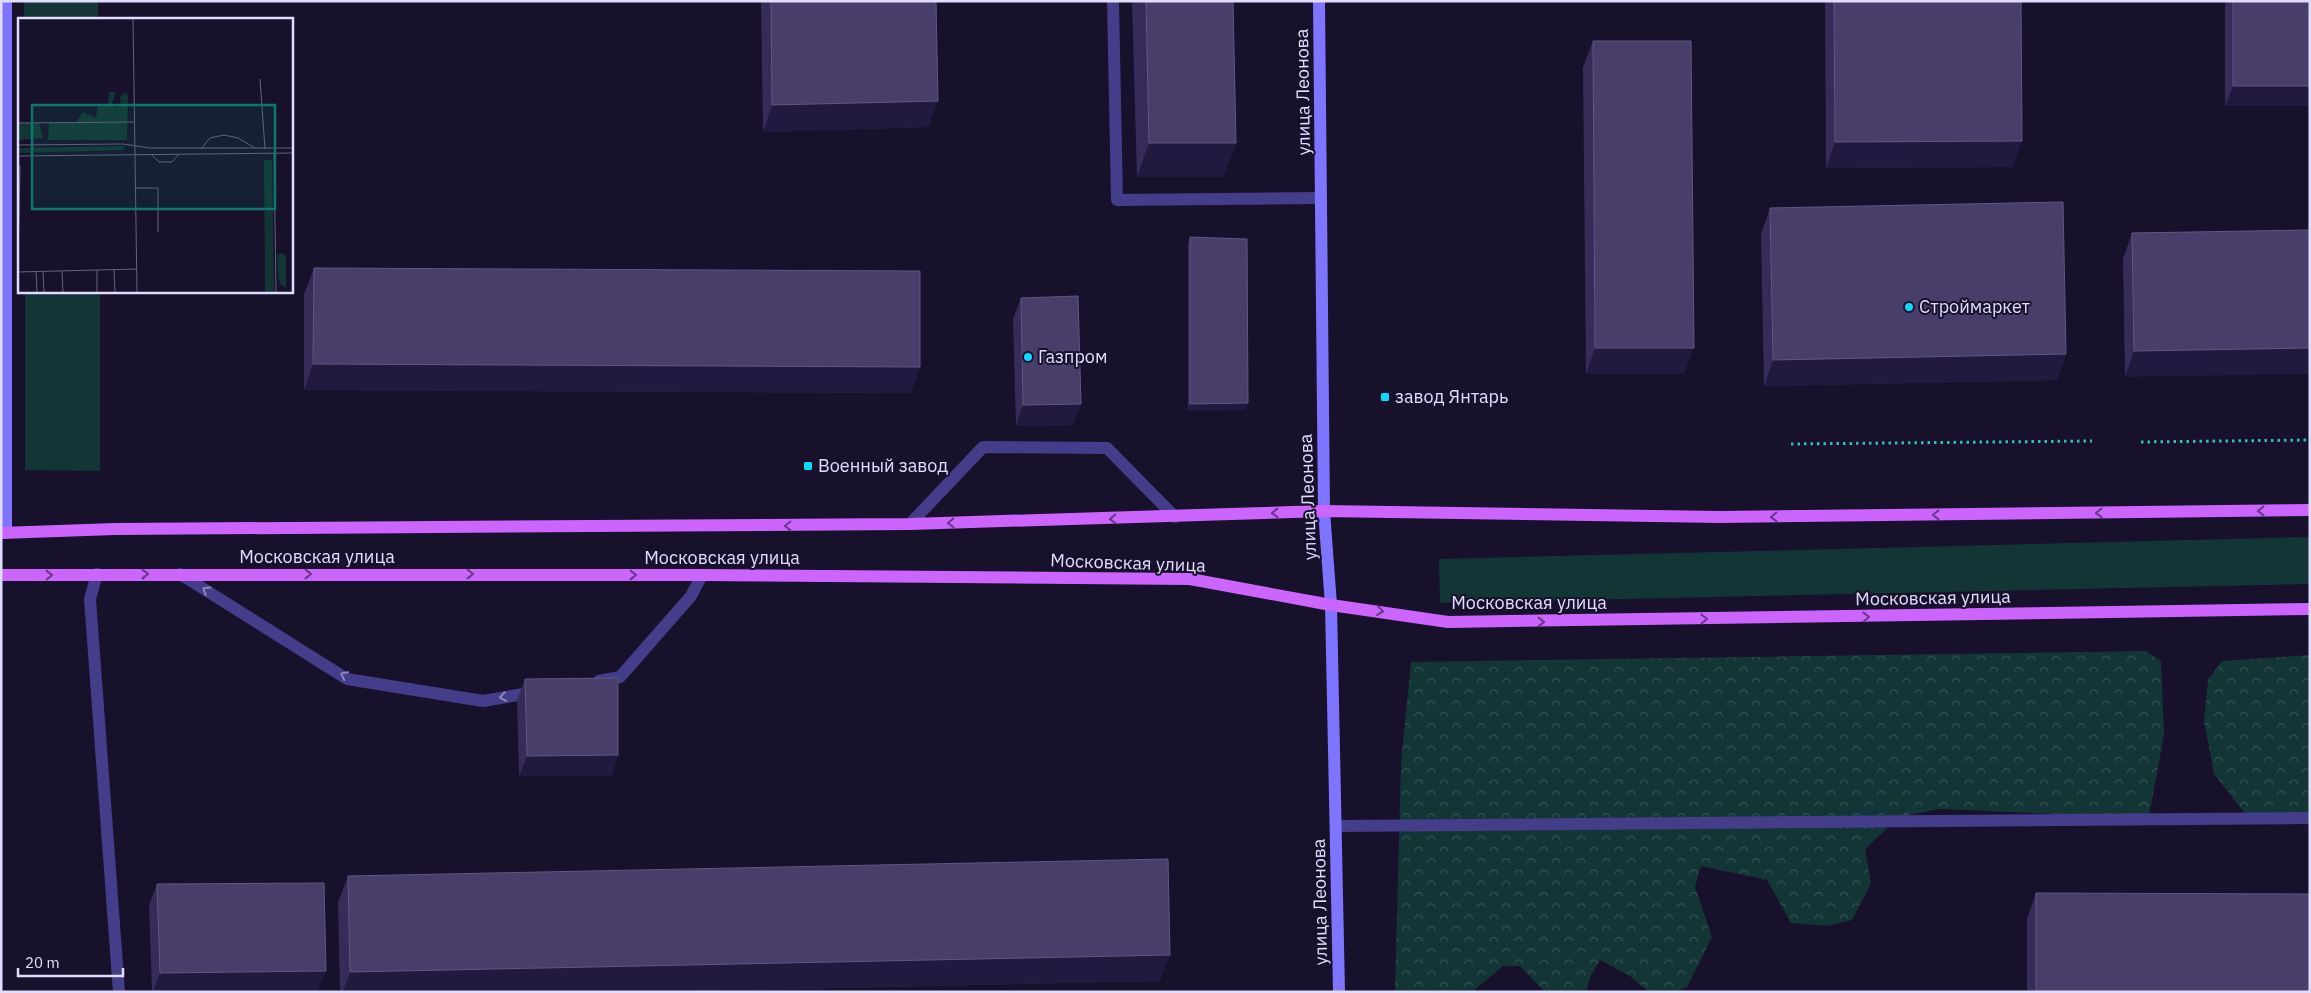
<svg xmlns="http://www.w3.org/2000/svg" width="2311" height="993" font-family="'IBM Plex Sans',sans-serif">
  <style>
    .grass { fill: #143535 }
    .forest { fill: url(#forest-crowns) }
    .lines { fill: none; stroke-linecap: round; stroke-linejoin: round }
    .path { stroke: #32bdbc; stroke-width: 3; stroke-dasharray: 2.5 4; stroke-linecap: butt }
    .lane { stroke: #443d8a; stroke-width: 12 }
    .secondary { stroke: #7f74fe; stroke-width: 12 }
    .primary { stroke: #cc64fe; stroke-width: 12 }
    .wall { fill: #372b59 }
    .shaded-wall { fill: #22193f }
    .building { fill: #493e6a; stroke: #615782 }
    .oneway { stroke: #68368a }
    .oneway2 { stroke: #8b85bf }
    .poi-dot { fill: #0ad8fd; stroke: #17112b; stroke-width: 2 }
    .labels { text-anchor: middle; stroke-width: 4; stroke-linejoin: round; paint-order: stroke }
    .street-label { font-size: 18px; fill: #e2dcff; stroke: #17112b }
    .poi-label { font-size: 18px; fill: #e2dcff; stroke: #17112b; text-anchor: start }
    .inset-road { fill: none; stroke: #686280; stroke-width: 1 }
    .view { fill: #0f766e; fill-opacity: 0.15; stroke: #0f766e; stroke-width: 2.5 }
    .inset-edge { fill: none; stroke: #e2dcff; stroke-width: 2.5 }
  </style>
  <defs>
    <pattern id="forest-crowns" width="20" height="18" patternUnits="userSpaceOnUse" patternTransform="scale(1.25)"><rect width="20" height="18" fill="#143535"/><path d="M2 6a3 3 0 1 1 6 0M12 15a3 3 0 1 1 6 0" fill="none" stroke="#365253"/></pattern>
  </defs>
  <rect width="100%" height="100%" fill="#17112b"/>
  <!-- grass -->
  <path class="grass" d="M24,1H98V19H24Z
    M25,291H100V471L25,470Z
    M2310,537V584L1440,603L1439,559Z"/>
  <!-- forest -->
  <path class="forest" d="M2146,651L2161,661L2164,735L2149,815H2078L1940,809L1899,817L1865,849L1871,883L1852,920L1827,926L1791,923L1767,880L1701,866L1695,887L1712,937L1687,987L1674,992H1649L1630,976L1600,960L1590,977L1586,992H1545L1520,966H1503L1472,992H1395L1401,762L1411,662Z
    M2310,655V823L2247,816L2214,774L2204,721L2208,680L2222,661Z"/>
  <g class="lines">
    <!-- path -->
    <path class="path" d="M2141,442L2310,440
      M1791,444L2092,441"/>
    <!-- lane -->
    <path class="lane" d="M1113,1L1117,200L1321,198
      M910,524L983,447L1107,448L1175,517
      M97,574L90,599L119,992
      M180,574L347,679L483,701L535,692
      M599,681L620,677L691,596L702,575
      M1336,826L2310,818"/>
    <!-- secondary -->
    <path class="secondary" d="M6,1V533
      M1319,1L1324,511L1331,605L1339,992"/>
    <!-- primary -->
    <path class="primary" d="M1,533L115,529L910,524L1324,511L1720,517L2310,510
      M1,575H702L1190,579L1331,605L1448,622L2310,609"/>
  </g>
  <!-- wall -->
  <path class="wall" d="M761,1H936L938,101L928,127L763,132Z
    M1132,1H1233L1236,143L1223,177H1137Z
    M1825,1H2021L2013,167L1826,168Z
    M2225,1H2310V106H2225Z
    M1593,41L1684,374H1586L1583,67Z
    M1770,208L2066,354L2057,380L1764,386L1761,234Z
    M2310,230L2125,377L2123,259L2132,233Z
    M1190,237L1248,403L1245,410L1188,411V245Z
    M314,268L920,367L911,393L304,390V294Z
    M1021,298L1073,425L1016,426L1013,319Z
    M525,679L618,755L611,776H519L517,700Z
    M348,876L1160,981L653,992H340L338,902Z
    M157,884L318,991L152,992L149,905Z
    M2036,893L2310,992H2027V919Z"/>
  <!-- shaded-wall -->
  <path class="shaded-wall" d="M2233,86H2310V106H2225Z
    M938,101L928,127L763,132L772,105Z
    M2022,141L2013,167L1826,168L1835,142Z
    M1149,143H1236L1223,177H1137Z
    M1595,348H1694L1684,374H1586Z
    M2310,348V374L2125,377L2134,351Z
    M2066,354L2057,380L1764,386L1773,360Z
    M313,364L920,367L911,393L304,390Z
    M1248,403L1245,410L1188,411L1190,404Z
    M1081,404L1073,425L1016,426L1023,405Z
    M618,755L611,776H519L527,756Z
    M1170,955L1160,981L653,992H343L350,972Z
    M326,971L318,991L153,992L160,973Z"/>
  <!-- building -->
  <path class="building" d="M771,1H936L938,101L772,105Z
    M1146,1H1233L1236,143H1149Z
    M1834,1H2021L2022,141L1835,142Z
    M2233,1H2310V86H2233Z
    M1593,41H1691L1694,348H1595Z
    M2063,202L2066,354L1773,360L1770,208Z
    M2310,230V348L2134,351L2132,233Z
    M1190,237L1247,239L1248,403L1190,404Z
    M314,268L920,271V367L313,364Z
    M1078,296L1081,404L1023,405L1021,298Z
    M618,678V755L527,756L525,679Z
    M1168,859L1170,955L350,972L348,876Z
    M324,883L326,971L160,973L157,884Z
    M2036,893L2310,894V992H2036Z"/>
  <!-- one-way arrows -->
  <defs><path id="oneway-chevron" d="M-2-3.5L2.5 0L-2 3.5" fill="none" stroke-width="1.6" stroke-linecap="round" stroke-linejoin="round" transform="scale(1.25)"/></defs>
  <g class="oneway">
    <use href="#oneway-chevron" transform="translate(2261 511) rotate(179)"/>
    <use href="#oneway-chevron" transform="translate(1275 513) rotate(178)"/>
    <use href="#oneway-chevron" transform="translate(2099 513) rotate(179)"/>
    <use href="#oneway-chevron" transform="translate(1936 515) rotate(179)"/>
    <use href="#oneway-chevron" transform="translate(1774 517) rotate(179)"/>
    <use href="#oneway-chevron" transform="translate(1113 519) rotate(178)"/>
    <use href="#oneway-chevron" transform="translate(951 523) rotate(178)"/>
    <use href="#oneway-chevron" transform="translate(788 526) rotate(179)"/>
    <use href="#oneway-chevron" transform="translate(145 574)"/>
    <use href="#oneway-chevron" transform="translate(308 574)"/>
    <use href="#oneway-chevron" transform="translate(470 574)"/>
    <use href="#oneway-chevron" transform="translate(49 575) rotate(-1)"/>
    <use href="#oneway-chevron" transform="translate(633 575)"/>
    <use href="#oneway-chevron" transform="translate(1380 611) rotate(7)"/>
    <use href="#oneway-chevron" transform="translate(1866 617) rotate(-1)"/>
    <use href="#oneway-chevron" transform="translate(1704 619) rotate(-1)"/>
    <use href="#oneway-chevron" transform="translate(1541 622)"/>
  </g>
  <g class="oneway2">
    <use href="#oneway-chevron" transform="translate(206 590) rotate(-148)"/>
    <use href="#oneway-chevron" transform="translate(344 675) rotate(-153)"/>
    <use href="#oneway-chevron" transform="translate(503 697) rotate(170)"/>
  </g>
  <!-- markers -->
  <g class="poi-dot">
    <circle cx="1909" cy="307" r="5"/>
    <circle cx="1028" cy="357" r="5"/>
    <rect x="1380" y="392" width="10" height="10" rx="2.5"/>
    <rect x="803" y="461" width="10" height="10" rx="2.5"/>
  </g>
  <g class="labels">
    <!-- street labels -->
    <g class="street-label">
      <text transform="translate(1303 92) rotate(-91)" y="6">улица Леонова</text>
      <text transform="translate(1308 497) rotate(-92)" y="6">улица Леонова</text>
      <text x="317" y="563">Московская улица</text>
      <text x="722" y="564">Московская улица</text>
      <text transform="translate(1128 563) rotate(2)" y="6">Московская улица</text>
      <text transform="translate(1933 598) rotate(-1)" y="6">Московская улица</text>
      <text x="1529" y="609">Московская улица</text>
      <text transform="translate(1320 902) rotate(-91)" y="6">улица Леонова</text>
    </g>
    <!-- poi labels -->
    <g class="poi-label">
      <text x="1919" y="313">Строймаркет</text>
      <text x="1038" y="363">Газпром</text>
      <text x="1395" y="403">завод Янтарь</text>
      <text x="818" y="472">Военный завод</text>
    </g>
  </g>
  <!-- overview -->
  <g transform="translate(18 18)">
    <rect width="275" height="275" fill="#17112b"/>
    <path d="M106,128V132L0,135V130ZM246,142H254L256,275H247ZM264,235L268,238V270L262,266L260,258L259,237Z" fill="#143535"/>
    <path d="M91,74H98L94,86L97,90L103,86L102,78L108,74L110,78L109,122H30L31,105H58L65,94L78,100L80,87L90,88ZM0,105H21L25,120L0,122Z" fill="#143535"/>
    <path class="inset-road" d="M115,0L119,275M242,61L247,131M0,105L117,104M0,127L105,126L132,130H275M183,131L192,120L206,117L220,120L237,130M256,135L258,275M134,137L141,144H154L161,136M0,138L275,135M118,170H140V214M0,242L2,147M79,252V275M96,252L97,275M18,253L19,275M25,253L26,275M44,253L45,275M0,254L119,251"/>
    <path class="view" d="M14,87H257V191H14Z"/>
    <rect width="275" height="275" class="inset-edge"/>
  </g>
  <!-- border -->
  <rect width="2311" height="993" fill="none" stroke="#e2dcff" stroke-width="5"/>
  <!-- scale -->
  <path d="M18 968v8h105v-8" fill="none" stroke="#e2dcff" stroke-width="2.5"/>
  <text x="25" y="968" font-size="15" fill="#e2dcff" stroke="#17112b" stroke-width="4" paint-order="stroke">20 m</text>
</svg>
